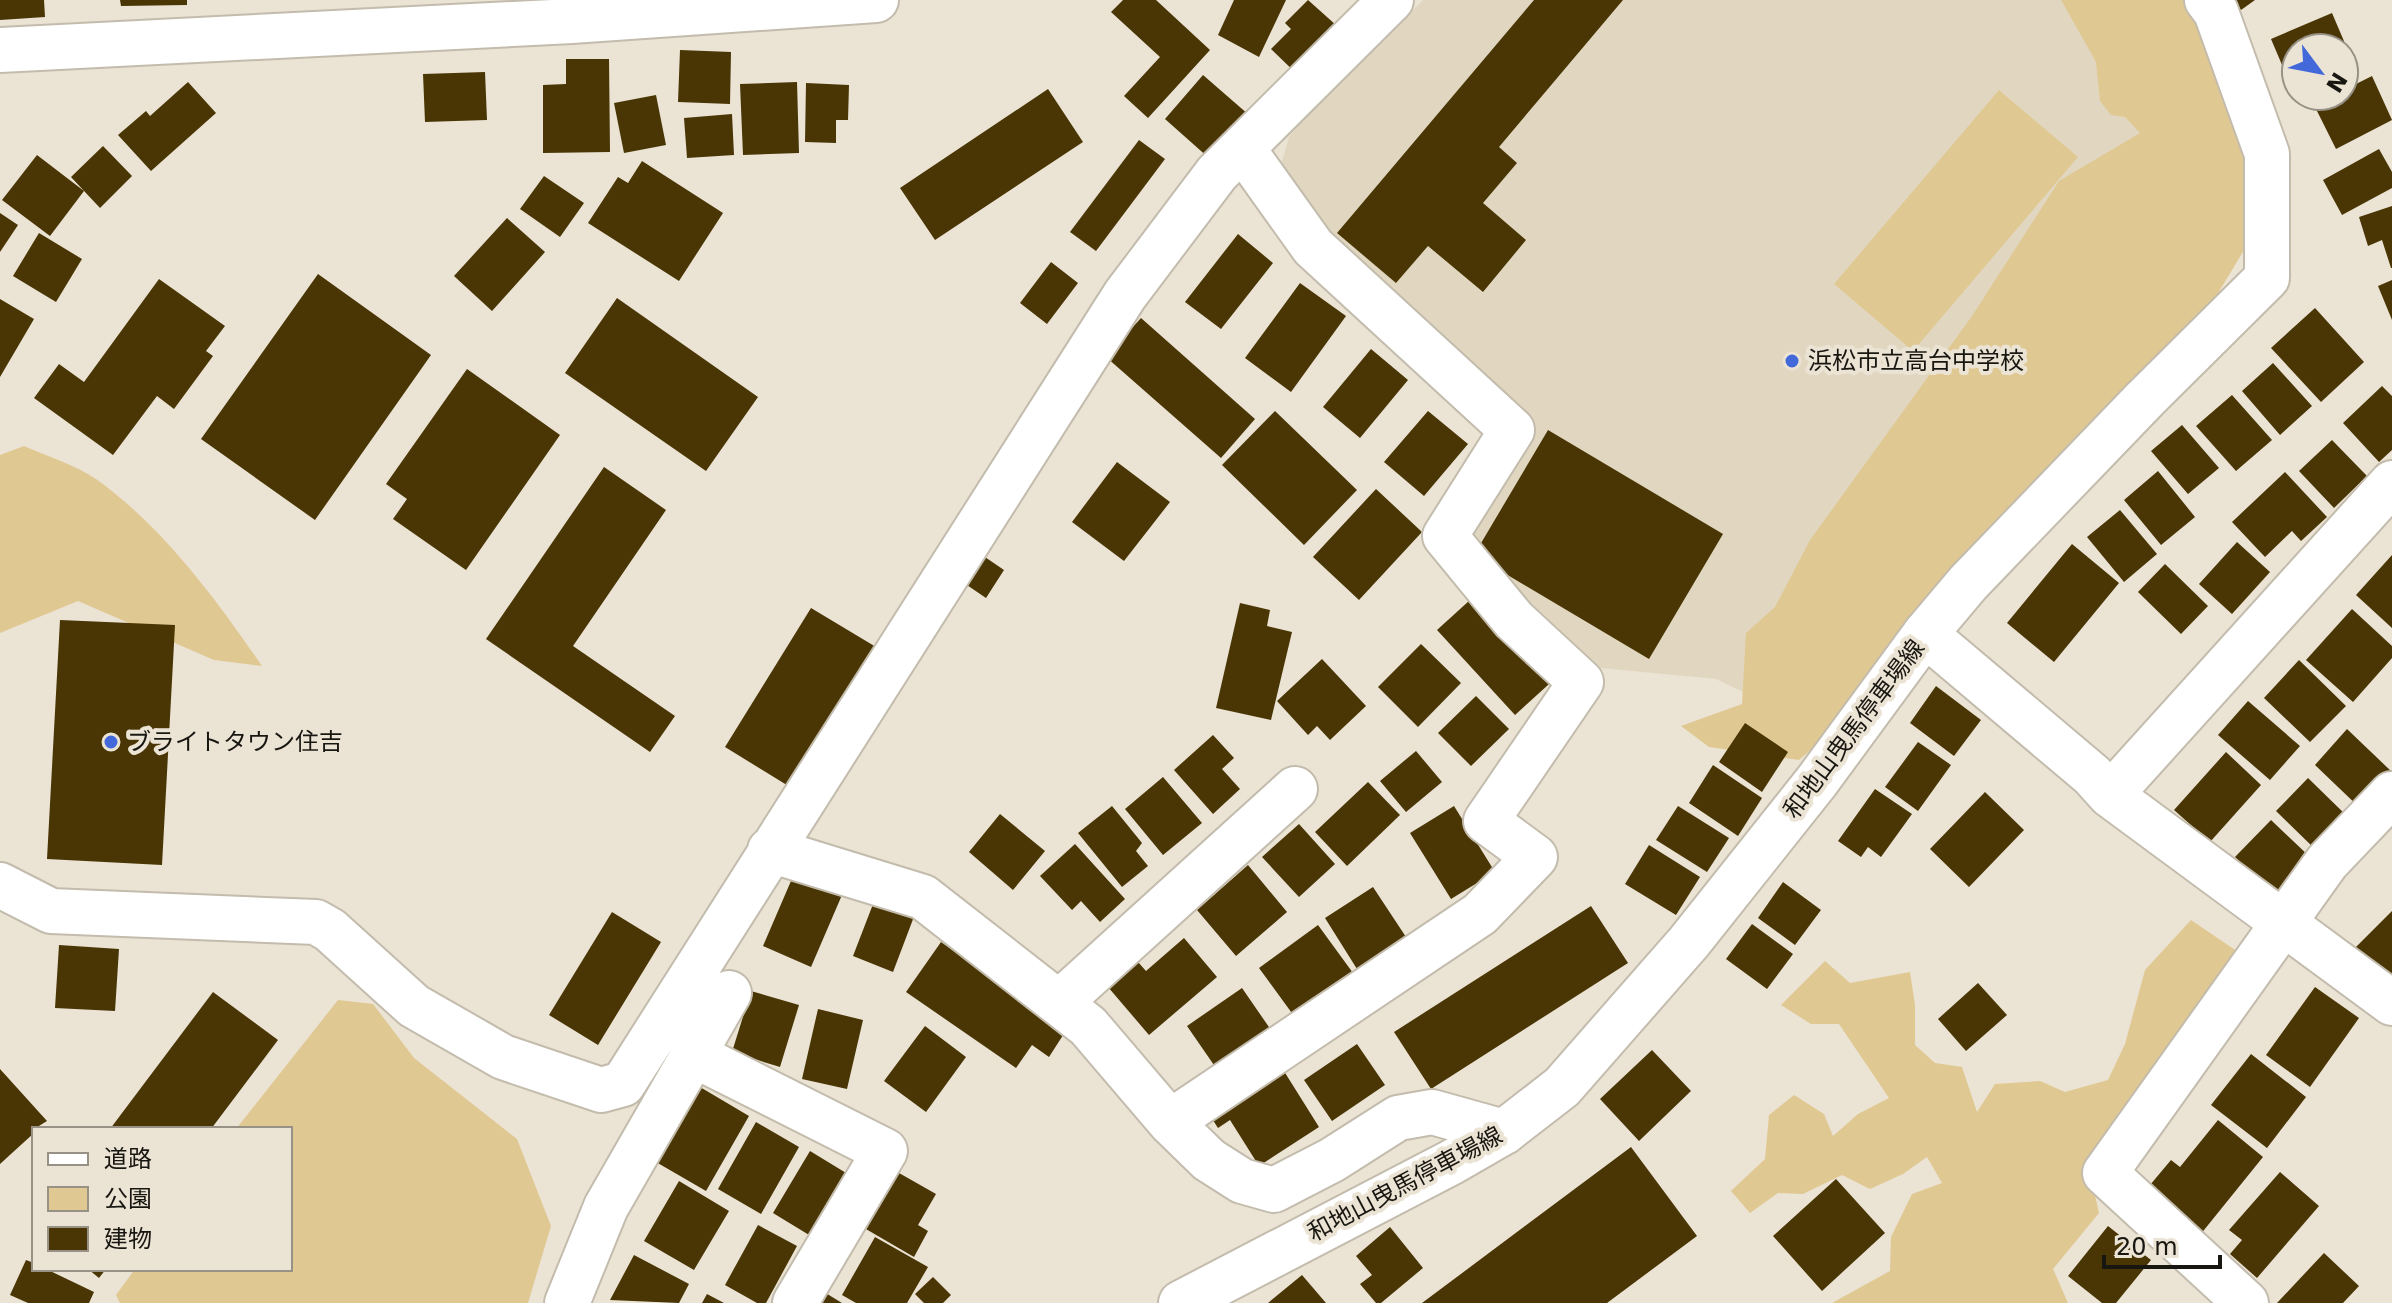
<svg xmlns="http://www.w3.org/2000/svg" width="2392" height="1303" font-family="'DejaVu Sans','Noto Sans JP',sans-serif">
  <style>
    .built { fill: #e1d7c0 }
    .green { fill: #e0c892 }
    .building { fill: #493604 }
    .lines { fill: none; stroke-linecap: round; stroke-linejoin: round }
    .minor-casing { stroke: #c3bcad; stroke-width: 48 }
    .major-casing { stroke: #c3bcad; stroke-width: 48 }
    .minor { stroke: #fff; stroke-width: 44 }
    .major { stroke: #fff; stroke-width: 44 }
    .poi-dot { fill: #4268da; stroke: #ebe3d4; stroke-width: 3 }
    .labels { text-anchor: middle; stroke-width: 8; stroke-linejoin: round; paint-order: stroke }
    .poi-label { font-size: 24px; fill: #181610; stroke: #ebe3d4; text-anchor: start }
    .street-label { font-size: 24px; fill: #181610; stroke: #ebe3d4 }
  </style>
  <rect width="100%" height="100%" fill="#ebe3d4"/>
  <!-- built -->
  <path class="built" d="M1423,0H2152L2211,113L1806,722L1716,679L1590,667L1465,537L1534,428L1386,294L1290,192L1281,165L1289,137L1306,115Z"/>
  <!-- green -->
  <path class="green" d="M2061,0H2191L2249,160L2252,237L2203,318L1847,719L1799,760L1709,747L1681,726L1742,704L1746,633L1775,607L1810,540L1972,316L2059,181L2140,133L2125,117L2111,115L2100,101L2096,62Z
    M1999,90L2078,157L1913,351L1834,284Z
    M24,446C47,456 75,465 96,479C164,528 215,598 262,666L214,660L78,601L0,633V455Z
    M2191,920L2244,956L2088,1164L2099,1213L2053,1269L2068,1303H1832L1890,1271L1891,1237L1912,1194L1942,1183L1927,1157L1903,1174L1870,1189L1842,1175L1803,1194L1778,1193L1750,1213L1731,1191L1765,1159L1769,1115L1794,1095L1824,1114L1833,1136L1858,1114L1889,1098L1839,1024H1811L1781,1005L1825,961L1850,983L1910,972L1915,1005V1045L1935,1063L1962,1067L1977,1112L1995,1084L2040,1081L2065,1092L2108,1080L2125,1044L2145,970Z
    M338,1000L373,1004L414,1058L517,1139L551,1226L528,1303H120L116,1295L135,1269H290V1129H236Z"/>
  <!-- building -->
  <path class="building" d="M0,0H44L45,17L0,20Z
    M120,0H187V5L121,6Z
    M1123,0H1156L1210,50L1148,118L1124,96L1160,57L1111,12Z
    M1234,0H1286L1259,57L1218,35Z
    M1308,0L1346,34L1302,79L1271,49L1291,29L1285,23Z
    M1534,0H1623L1499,147L1517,163L1483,203L1526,240L1483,292L1428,246L1396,283L1337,233Z
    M2234,0H2255L2241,10Z
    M2332,13L2355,67L2344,71V48H2296L2294,93L2271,39Z
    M680,50L731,52L730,104L678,102Z
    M566,59H609L610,152L543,153V85L566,84Z
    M485,72L487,120L425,122L423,74Z
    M1203,75L1249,115L1210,159L1165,119Z
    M2372,76L2392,120L2336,149L2314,105L2332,96H2344V90Z
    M188,82L216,113L151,171L118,135L146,111L150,116Z
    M797,82L799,153L743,155L740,84Z
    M806,83L849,85L848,120H836V143L805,142Z
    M1048,89L1083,142L935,240L900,188Z
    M656,95L666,145L624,153L614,103Z
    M732,114L734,155L687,158L684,118Z
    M1139,140L1165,159L1096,251L1070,232Z
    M103,146L132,176L100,208L71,177Z
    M2379,149L2392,172V188L2342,215L2323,180Z
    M37,155L84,191L50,236L2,200Z
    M642,161L723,213L679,281L588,223L618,177L628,183Z
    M544,176L584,203L560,237L520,209Z
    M2392,206V268H2391L2382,240L2368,246L2359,217Z
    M0,213L18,225L0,252Z
    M507,218L545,252L492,311L454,276Z
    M39,233L82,259L56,302L13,276Z
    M1238,234L1273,263L1221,329L1185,302Z
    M1051,262L1078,283L1047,324L1020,303Z
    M318,274L431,355L315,520L201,439Z
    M159,279L225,326L206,351L213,356L174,409L157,396L113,455L34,398L59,364L84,382Z
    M2392,280V320L2378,286Z
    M1300,283L1346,316L1291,392L1245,358Z
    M617,298L758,397L706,471L565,373Z
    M0,299L34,319L0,377Z
    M2315,308L2364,362L2321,402L2271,348Z
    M1141,318L1255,419L1221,458L1106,357Z
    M1371,349L1408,380L1360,438L1323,407Z
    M2273,363L2312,406L2280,435L2242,391Z
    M467,369L560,435L466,570L393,519L407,499L386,484Z
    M2382,386L2392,396V450L2379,462L2343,423Z
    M2232,395L2272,440L2236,471L2196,426Z
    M1275,411L1357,490L1304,545L1222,465Z
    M1428,411L1468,444L1424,496L1384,462Z
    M2182,425L2219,468L2188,494L2151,451Z
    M1548,430L1723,534L1649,659L1474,555Z
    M2332,440L2367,476L2334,508L2299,471Z
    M1117,462L1170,502L1124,561L1072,522Z
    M604,467L666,510L573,646L675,716L650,752L486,639Z
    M2158,471L2195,517L2161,545L2124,500Z
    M2285,472L2327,517L2301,541L2292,531L2265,557L2232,522Z
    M1376,489L1422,532L1359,600L1313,557Z
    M2120,510L2157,554L2124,582L2087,537Z
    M2237,542L2270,572L2232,614L2199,584Z
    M2072,544L2119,583L2054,662L2007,623Z
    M979,553L1004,570L986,598L961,581Z
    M2392,555V628L2356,595Z
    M2165,564L2208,606L2181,634L2138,592Z
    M1481,590L1559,675L1515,715L1437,630Z
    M1240,603L1270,610L1267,626L1292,632L1271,720L1216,708Z
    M811,608L876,647L790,787L725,747Z
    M2352,609L2392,646V658L2353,702L2306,660Z
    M60,620L175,625L162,865L47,859Z
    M1421,644L1461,683L1418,727L1378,687Z
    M1322,659L1366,706L1330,740L1317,726L1308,735L1277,701Z
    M2299,660L2346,706L2310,742L2264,698Z
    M1936,686L1981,720L1954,756L1910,723Z
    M1476,696L1509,729L1471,766L1438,733Z
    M2248,701L2300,746L2270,780L2218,735Z
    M1745,723L1788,752L1762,792L1719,762Z
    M2347,729L2392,772V777L2362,810L2315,765Z
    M1213,735L1234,758L1222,769L1240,789L1213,814L1174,770Z
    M1918,742L1951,765L1918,811L1885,787Z
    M1416,751L1442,782L1406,812L1380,781Z
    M2226,752L2261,785L2210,842L2174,810Z
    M1713,765L1762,798L1738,836L1689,803Z
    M1163,777L1202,823L1163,855L1125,809Z
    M2308,778L2348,817L2316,850L2276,811Z
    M1368,782L1400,815L1347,866L1315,832Z
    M1875,789L1912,814L1881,857L1868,847L1861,857L1838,841Z
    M1985,792L2024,830L1969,887L1930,849Z
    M1112,806L1142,843L1136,851L1148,866L1122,887L1078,833Z
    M1454,806L1495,872L1451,899L1410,833Z
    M1678,806L1729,838L1707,872L1656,840Z
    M1000,814L1045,851L1013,890L969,852Z
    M2271,820L2311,858L2275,896L2235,857Z
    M1299,824L1335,864L1299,897L1262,857Z
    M1075,844L1125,899L1100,922L1081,901L1072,910L1040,876Z
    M1649,845L1700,877L1676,915L1625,884Z
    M1248,865L1287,912L1236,956L1197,910Z
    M797,867L845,888L811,967L763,946Z
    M1783,882L1821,910L1795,945L1758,918Z
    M1373,887L1406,937L1357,969L1325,918Z
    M875,899L915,914L893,972L853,956Z
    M1591,906L1628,963L1431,1089L1394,1032Z
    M2392,911V984L2355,948Z
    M612,912L661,942L598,1045L549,1015Z
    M1752,924L1793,954L1767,989L1726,959Z
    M1318,925L1353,973L1294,1016L1259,968Z
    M1184,938L1217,977L1149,1035L1108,987L1138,962L1146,971Z
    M941,942L1067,1029L1049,1057L1032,1045L1016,1068L906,992Z
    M59,945L119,949L115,1011L55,1008Z
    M1978,983L2007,1015L1966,1051L1938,1019Z
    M2315,987L2359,1018L2310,1087L2266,1055Z
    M1242,988L1271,1030L1216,1068L1187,1026Z
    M751,991L799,1005L780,1067L732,1052Z
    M213,992L278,1040L211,1129H110Z
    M818,1009L863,1020L847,1089L802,1079Z
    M925,1026L966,1057L926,1112L884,1081Z
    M1357,1044L1385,1085L1332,1121L1304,1080Z
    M1652,1050L1691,1091L1639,1141L1600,1099Z
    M2251,1054L2306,1097L2267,1148L2211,1105Z
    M1282,1068L1319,1127L1259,1166L1230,1120L1218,1128L1209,1114Z
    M0,1069L47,1121L34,1129V1133L0,1164Z
    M700,1087L749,1116L706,1191L656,1162Z
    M2218,1120L2263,1157L2200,1235L2145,1191L2171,1160L2180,1167Z
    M756,1122L799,1147L761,1214L718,1189Z
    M1631,1147L1697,1236L1607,1303H1422Z
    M810,1151L851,1176L814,1238L773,1213Z
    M892,1169L936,1194L918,1225L928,1231L914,1257L859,1225Z
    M2280,1172L2319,1206L2257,1278L2230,1254L2242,1240L2229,1230Z
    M1836,1179L1885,1233L1822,1291L1773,1236Z
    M679,1181L729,1211L694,1270L644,1241Z
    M758,1225L797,1246L766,1303H757L725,1285Z
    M2108,1226L2151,1260L2116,1303H2102L2068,1276Z
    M1390,1227L1423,1268L1381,1303H1376L1360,1284L1372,1275L1356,1256Z
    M875,1237L928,1267L907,1303H856L842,1295Z
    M2324,1253L2359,1286L2343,1303H2277Z
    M634,1255L689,1284L679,1303L610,1300Z
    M26,1260L34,1263V1269H46L94,1292L89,1303H28L10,1295Z
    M88,1269H106L99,1278Z
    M1302,1275L1326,1303H1268Z
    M933,1277L951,1295L943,1303H924L915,1294Z
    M824,1292L842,1303H817Z
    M707,1294L724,1303H702Z"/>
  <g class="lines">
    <!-- minor casing -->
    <g class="minor-casing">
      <path id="minor" d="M0,50L572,21L876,0
        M2392,483L2110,795L2392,1003
        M1925,634L2092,775L2110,795
        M770,850L923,897L1088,1026L1170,1122L1209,1160L1242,1181L1274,1190L1332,1160L1398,1118L1432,1112L1504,1132
        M0,885L51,911L316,922L330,930L414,1006L503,1057L601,1090L623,1084L1125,295L1217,173L1391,0
        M1060,1002L1295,789
        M692,1054L885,1151L795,1303
        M1170,1122L1480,914L1535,857L1486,821L1581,682L1514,620L1445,536L1512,430L1313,247L1243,149
        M567,1303L606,1207L729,993
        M2246,1303L2105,1173L2327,862L2392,794"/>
    </g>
    <!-- major casing -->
    <g class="major-casing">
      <path id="major" d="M1181,1303L1452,1162L1504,1132L1562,1087L1689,942L1817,781L1925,634L1968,583L2145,399L2267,278V154L2216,12L2207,0"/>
    </g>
    <!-- minor -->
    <use href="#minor" class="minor"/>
    <!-- major -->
    <use href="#major" class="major"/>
  </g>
  <!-- markers -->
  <g class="poi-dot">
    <circle cx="1792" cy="361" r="8"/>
    <circle cx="111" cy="742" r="8"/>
  </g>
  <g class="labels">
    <!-- poi labels -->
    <g class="poi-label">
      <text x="1808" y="369">浜松市立高台中学校</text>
      <text x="127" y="750">ブライトタウン住吉</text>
    </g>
    <!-- street labels -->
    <g class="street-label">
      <text transform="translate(1854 729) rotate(-53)" y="8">和地山曳馬停車場線</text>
      <text transform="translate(1405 1184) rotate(-28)" y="8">和地山曳馬停車場線</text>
    </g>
  </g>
  <!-- legend -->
  <rect x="32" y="1127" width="260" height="144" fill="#ebe3d4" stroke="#979186" stroke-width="2"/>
  <rect x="48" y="1153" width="40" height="12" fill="#ffffff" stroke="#979186" stroke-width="2"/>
  <text x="104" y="1167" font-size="24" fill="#181610">道路</text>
  <rect x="48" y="1187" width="40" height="24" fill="#e0c892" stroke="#979186" stroke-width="2"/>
  <text x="104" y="1207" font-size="24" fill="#181610">公園</text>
  <rect x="48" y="1227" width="40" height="24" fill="#493604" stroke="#979186" stroke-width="2"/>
  <text x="104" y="1247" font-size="24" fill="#181610">建物</text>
  <!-- north arrow -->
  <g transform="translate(2320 72) rotate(122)"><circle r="38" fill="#ebe3d4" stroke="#979186" stroke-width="2"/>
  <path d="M0-6L14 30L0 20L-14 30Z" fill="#4268da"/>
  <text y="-12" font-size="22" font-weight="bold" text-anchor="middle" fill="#181610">N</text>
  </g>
  <!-- scale -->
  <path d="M2104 1255v12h116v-12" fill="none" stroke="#181610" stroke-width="4"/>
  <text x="2116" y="1255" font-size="24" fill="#181610" stroke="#ebe3d4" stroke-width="6" paint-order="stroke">20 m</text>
</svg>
